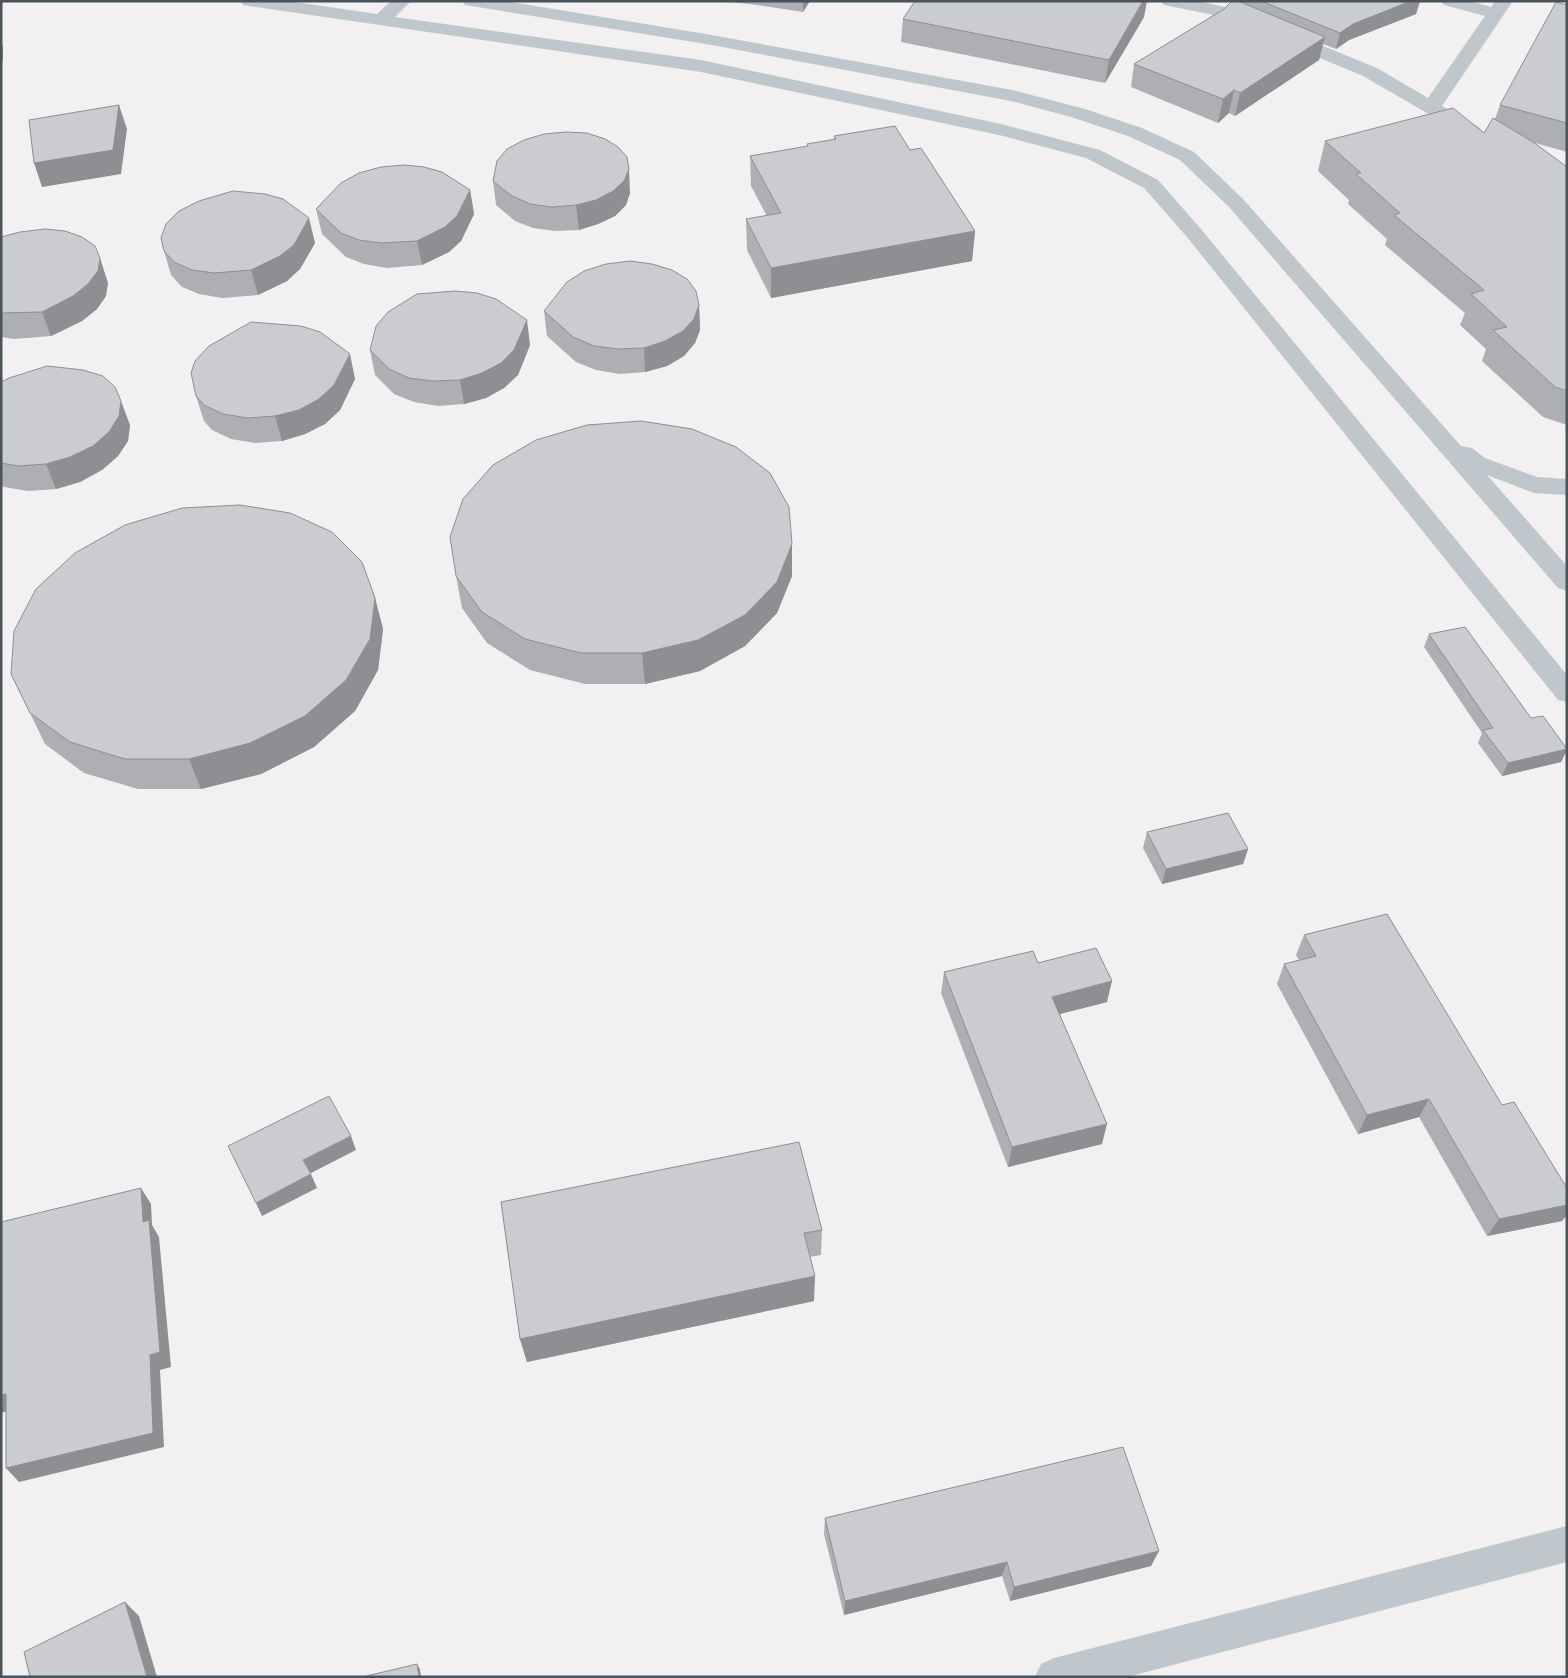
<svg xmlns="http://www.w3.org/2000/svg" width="1568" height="1678" font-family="Cabin,sans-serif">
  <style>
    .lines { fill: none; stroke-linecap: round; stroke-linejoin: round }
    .minor { fill: #bfc7cd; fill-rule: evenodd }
    .wall { fill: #aeafb4 }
    .shaded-wall { fill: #8d8f92 }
    .building { fill: #caccd1; stroke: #8d8f92 }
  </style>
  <rect width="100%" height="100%" fill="#f2f0f0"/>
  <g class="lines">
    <!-- minor -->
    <path class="minor" d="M240,1H288L377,14L391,1H411L395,17L701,60L1001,124L1100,150L1158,180L1201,229L1567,675V702L1558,700L1187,237L1144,188L1086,158L999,135L701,72L249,6L243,5Z
      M462,1H505L706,34L1012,90L1085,109L1142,128L1194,152L1243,199L1461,446L1472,448L1485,458L1537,477L1567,479V495L1534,493L1487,475L1567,566V591L1558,588L1229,207L1180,160L1128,136L1071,117L1011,101L706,44L471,6L465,5Z
      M1161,1H1197L1230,8L1377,68L1428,98L1485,16L1444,5L1441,1H1470L1491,7L1495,1H1513L1442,106L1479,127L1482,131L1479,135H1465L1363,76L1219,16L1164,5Z
      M1567,1526V1562L1127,1677H1035L1041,1664L1054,1658Z"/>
  </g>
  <!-- wall -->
  <path class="wall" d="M714,1H810L803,12L750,4Z
    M1244,1H1420L1416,14L1349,40L1336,49L1323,44L1319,60L1235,116L1229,113L1218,123L1131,87L1134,64L1243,4Z
    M1567,5V152L1535,143L1567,167V425L1543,417L1482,361L1486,349L1460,325L1465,313L1385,245L1387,239L1348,204L1349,200L1318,171L1325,141L1484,133L1495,119L1500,105Z
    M1144,17L1105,83L901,42L903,19Z
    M834,136L910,150L975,231L972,261L771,298L747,250L746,219L767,216L751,186L750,156L807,147V144L834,140Z
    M493,181L630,193L626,205L615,216L598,224L579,230L555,231L533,228L515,221L496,205Z
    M470,190L474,214L461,241L449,252L422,265L387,268L364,264L346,257L322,234L316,209Z
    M1,237L108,283L106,296L97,309L82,321L51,336L14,339L1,337Z
    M315,243L300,269L287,281L258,295L222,298L199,294L182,287L171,275L164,251Z
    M699,305L700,330L695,343L684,356L667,366L645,372L620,374L596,370L576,362L547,336L544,311Z
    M530,345L518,375L504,388L486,398L464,404L438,406L414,402L394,394L375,375L370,350Z
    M355,379L340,410L325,424L305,434L282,441L255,443L231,439L212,430L204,421L196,396Z
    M1,382L130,425L128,441L118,456L102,470L80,482L56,489L28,491L4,487L1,485Z
    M792,544V576L777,613L745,646L700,671L645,684H585L530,670L487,643L462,608L456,576Z
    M375,598L383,629L378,670L355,711L314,747L261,774L201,789H138L84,773L45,744L11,674Z
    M1429,634L1567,748V750L1561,762L1502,776L1478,743L1482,733L1424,647Z
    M1147,832L1248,849L1243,864L1162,884L1143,848Z
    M1304,935L1502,1105L1567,1188V1215L1562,1221L1487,1236L1419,1117L1358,1134L1277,984L1284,964L1299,960L1296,955Z
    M1038,963L1107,1002L1060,1014L1102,1144L1008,1167L941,993L944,972Z
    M501,1202L822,1230L821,1255L810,1257L814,1301L527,1362L520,1339Z
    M825,1518L1151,1566L1010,1601L1002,1576L844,1615L824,1534Z"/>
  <!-- shaded-wall -->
  <path class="shaded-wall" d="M803,1H810L803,12Z
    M1143,1H1147L1144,17L1105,83L1109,60Z
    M1411,1H1420L1416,14L1349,40L1336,49L1340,33L1353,24Z
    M1325,37L1319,60L1235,116L1240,93Z
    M1,42L3,47V60L1,63Z
    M1234,90L1229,113L1218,123L1223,99Z
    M119,105L127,129L121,174L42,187L34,163Z
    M629,169L630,193L626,205L615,216L598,224L579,230L576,205Z
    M470,190L474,214L461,241L449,252L422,265L417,241Z
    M309,218L315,243L300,269L287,281L258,295L251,270Z
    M975,231L972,261L771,298V268Z
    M100,258L108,283L106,296L97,309L82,321L51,336L42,312Z
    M699,305L700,330L695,343L684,356L667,366L645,372L644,348Z
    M527,320L530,345L518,375L504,388L486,398L464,404L460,380Z
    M350,354L355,379L340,410L325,424L305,434L282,441L275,416Z
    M121,401L130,425L128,441L118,456L102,470L80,482L56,489L46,464Z
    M792,544V576L777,613L745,646L700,671L645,684L642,653Z
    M375,598L383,629L378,670L355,711L314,747L261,774L201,789L189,759Z
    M1567,749L1561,762L1502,776L1508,763Z
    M1248,849L1243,864L1162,884L1166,869Z
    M1112,981L1107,1002L1048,1017L1052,997Z
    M1429,1099L1419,1117L1358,1134L1367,1115Z
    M1107,1124L1102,1144L1008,1167L1012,1147Z
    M351,1136L356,1150L309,1174L303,1160Z
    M311,1174L317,1188L262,1216L256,1203Z
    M141,1188L151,1204L152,1225L159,1237L171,1367L160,1370L164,1447L19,1482L6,1468L143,1222Z
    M1567,1205V1215L1562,1221L1487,1236L1499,1219Z
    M815,1276L814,1301L527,1362L520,1339Z
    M6,1394L19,1408L1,1413V1395Z
    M1159,1551L1151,1566L1010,1601L1014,1587Z
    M1007,1562L1002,1576L844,1615L845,1601Z
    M125,1602L139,1616L157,1677H147Z
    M417,1664L420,1669L421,1677H419Z"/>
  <!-- building -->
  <path class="building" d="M915,1H1143L1109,60L903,19Z
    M1232,1H1238L1325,37L1240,93L1234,90L1223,99L1134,64L1224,9Z
    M1261,1H1411L1353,24L1340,33Z
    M1556,2L1567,5V123L1500,105Z
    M119,105L113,150L34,163L29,120Z
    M1453,108L1484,133L1493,118L1533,142L1567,167V391L1555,387L1493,330L1507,327L1471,294L1484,290L1394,215L1400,213L1356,174L1361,173L1325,141Z
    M895,126L910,150L921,148L975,231L771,268L746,219L781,213L750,156L808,146L807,144L836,139L834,136Z
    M566,132L587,133L605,139L618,147L627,157L629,169L624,181L613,191L596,200L576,205L552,207L530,204L512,196L493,181L497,161L507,149L524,140L544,134Z
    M404,165L424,167L442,172L470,190L457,216L445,227L417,241L382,243L359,240L341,233L316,209L341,183L359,173L381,167Z
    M233,191L265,194L283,199L309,218L294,245L280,256L251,270L214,273L192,270L174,262L164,251L161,238L166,224L179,211L199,201Z
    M45,229L65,231L82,237L95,246L100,258L98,271L88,284L73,296L42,312L1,313V237L20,232Z
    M630,261L652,264L672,270L687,279L696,291L699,305L694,319L683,331L665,341L644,348L618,349L594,346L573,337L544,311L567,282L584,271L606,264Z
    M455,291L477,293L496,299L527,320L514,350L501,363L482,373L460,380L433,381L409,378L389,369L370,350L376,326L388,312L417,294Z
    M251,322L301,326L320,332L350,354L334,385L319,399L299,410L275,416L248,418L223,414L204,405L196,396L191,373L195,361L209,346Z
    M47,366L83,370L103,376L115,387L121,401L119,416L109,432L93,446L70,457L46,464L18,466L1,463V382L9,378Z
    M641,421L692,429L736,447L770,473L789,507L792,544L777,582L745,615L698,640L642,653H581L525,639L482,612L456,576L450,537L463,499L493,465L536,440L587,425Z
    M240,505L290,513L332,532L362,562L375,598L370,639L346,680L305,716L250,743L189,759H125L70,742L30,713L11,674L14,631L36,589L75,553L125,525L182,508Z
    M1465,627L1531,718L1543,716L1567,749L1508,763L1483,730L1493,728L1429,634Z
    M1228,813L1248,849L1166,869L1147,832Z
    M1387,914L1502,1105L1514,1102L1567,1188V1205L1499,1219L1429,1099L1367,1115L1284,964L1316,956L1304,935Z
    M1096,948L1112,981L1052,997L1107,1124L1012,1147L944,972L1033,951L1038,963Z
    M329,1096L351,1136L303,1160L311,1174L256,1203L228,1146Z
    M799,1142L822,1230L804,1233L815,1276L520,1339L501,1202Z
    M141,1188L143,1222L149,1220L160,1352L150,1355L153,1433L6,1468V1394L1,1395V1222Z
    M1123,1447L1159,1551L1014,1587L1007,1562L845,1601L825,1518Z
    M125,1602L147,1677H30L24,1652Z
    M417,1664L419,1677H362Z"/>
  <!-- border -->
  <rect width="1568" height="1678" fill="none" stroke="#49535b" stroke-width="5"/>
</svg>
